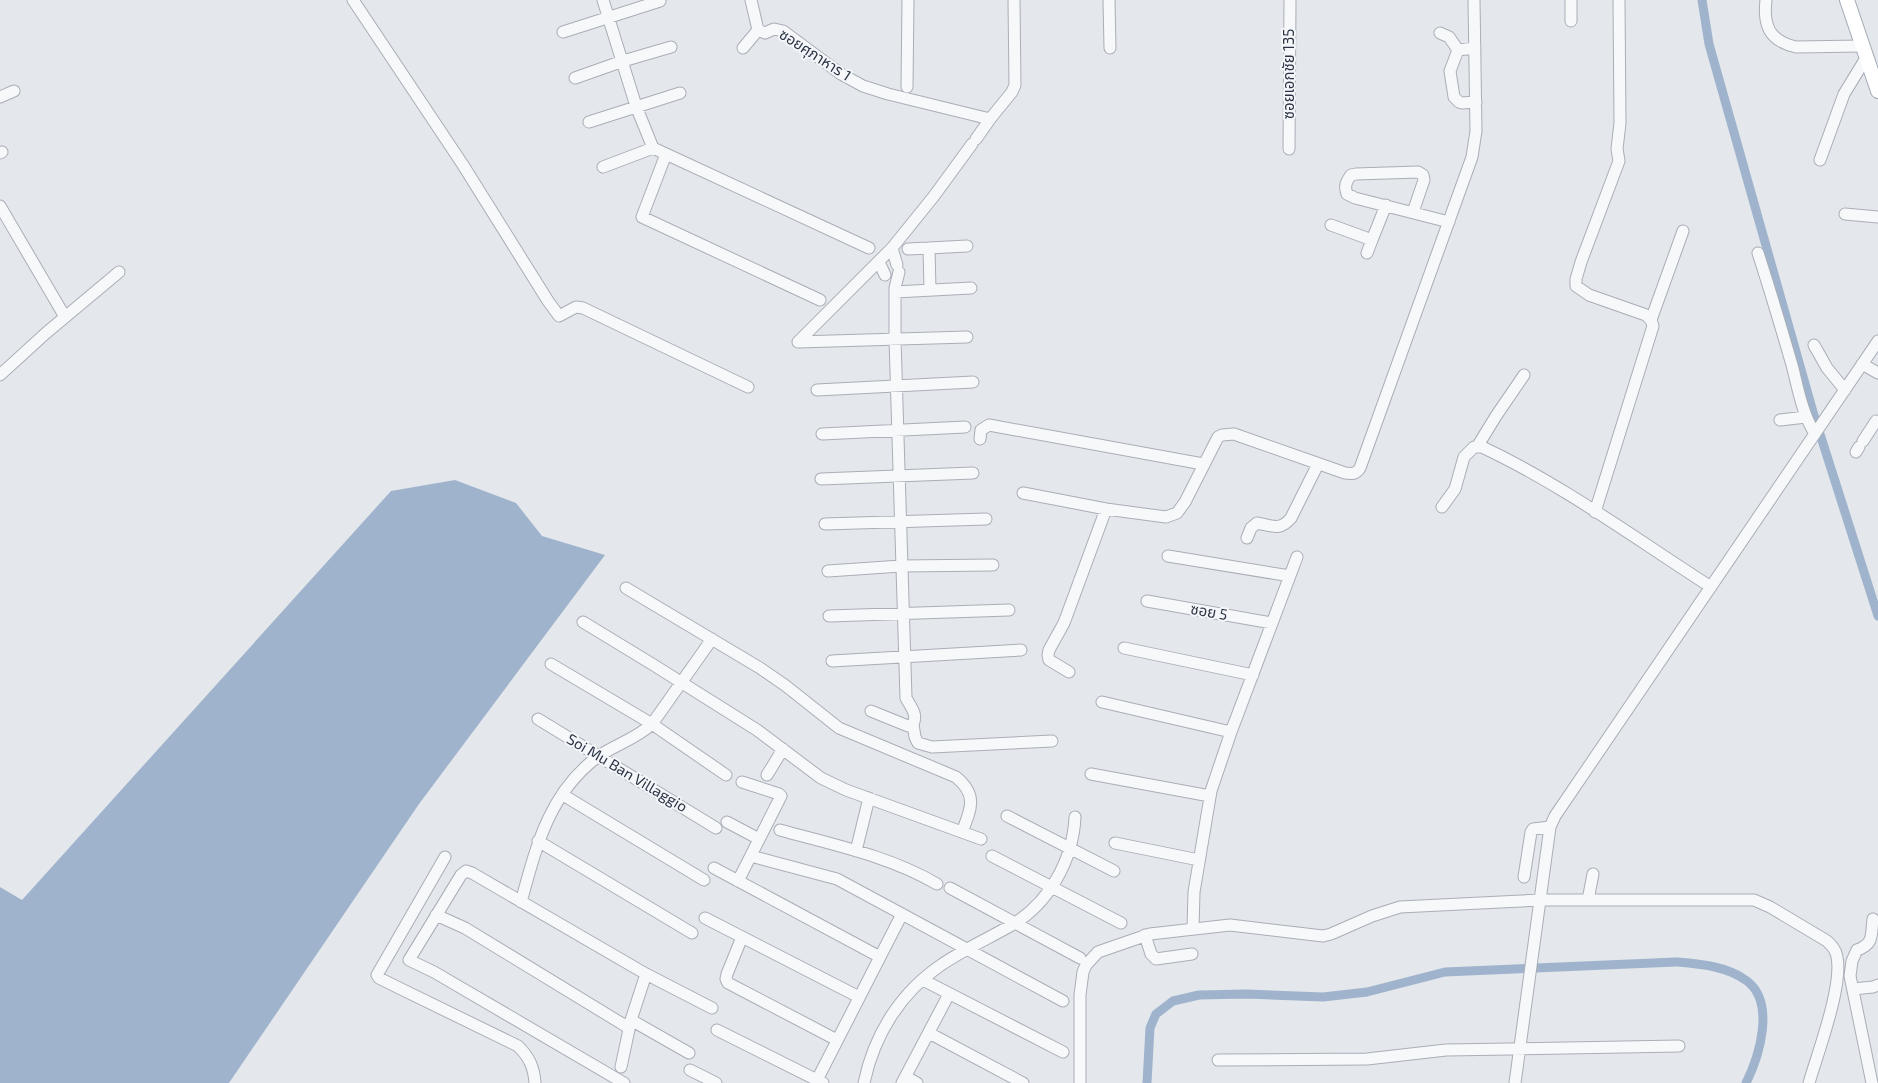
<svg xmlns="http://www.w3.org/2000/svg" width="1878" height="1083" font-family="'Exo 2','Noto Sans Thai',sans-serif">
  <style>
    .water { fill: #9fb4cc }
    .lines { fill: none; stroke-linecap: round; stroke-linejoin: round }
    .canal { stroke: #9fb4cc; stroke-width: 9 }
    .minor-casing { stroke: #a9aeb7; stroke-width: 13 }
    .major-casing { stroke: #a3abb8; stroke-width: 16 }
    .minor { stroke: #f7f8fa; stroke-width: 11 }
    .major { stroke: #fff; stroke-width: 14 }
    .labels { text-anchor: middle; stroke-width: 4; stroke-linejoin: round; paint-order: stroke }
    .street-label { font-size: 15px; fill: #2b3445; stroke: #f4f6f9 }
  </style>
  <rect width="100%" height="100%" fill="#e4e7ec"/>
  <!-- water -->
  <path class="water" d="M455,480L516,503L542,536L605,555L419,804L229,1083H0V887L22,900L391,491Z"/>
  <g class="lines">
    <!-- canal -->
    <path class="canal" d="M1702,0L1709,44L1813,412L1878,616
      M1147,1083L1150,1028L1156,1014L1173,1001L1199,995L1247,994L1323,997L1367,992L1445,972L1676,962C1700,964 1727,966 1747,981C1776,1003 1759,1057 1746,1083"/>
    <!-- minor casing -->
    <g class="minor-casing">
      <path id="minor" d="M353,0L463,165L548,301L559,316L576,307L583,308L748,387
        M603,0L636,106L653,148L666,154
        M751,0L758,30
        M1109,0L1110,48
        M1571,0V21
        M1766,0C1763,25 1769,41 1796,47L1862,46
        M758,30L765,33L774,29L783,31L841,74L863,86L888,94L990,119
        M563,32L660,1
        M1440,33L1449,37L1458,50
        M743,48L758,30
        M1475,48L1458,50L1450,71L1454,97L1459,102L1462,103L1476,102
        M575,78L623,61L671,47
        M907,87L908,0
        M0,97L14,91
        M589,122L680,93
        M976,139L990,119L1012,92L1015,85L1014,0
        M1289,149L1290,0
        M0,153L2,152
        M1820,160L1844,94L1866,58
        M603,167L653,148
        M0,206L65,317
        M1413,212L1424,180L1423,175L1418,172L1356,174L1351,175C1346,182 1344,186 1347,194L1355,198L1449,222
        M1845,214L1878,217
        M1331,225L1372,240L1386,205
        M892,248L897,265
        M908,249L929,248
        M1367,253L1372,240
        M1758,253C1770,290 1781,327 1792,365C1798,388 1802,413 1815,434
        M879,262L885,275
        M930,290L929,248L967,246
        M895,292L971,288
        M820,300L642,217L666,154L869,248
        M1651,320L1683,231
        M798,342L892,248L934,196L972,144
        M798,342L967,337
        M1814,345L1827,368L1845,390
        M1862,364L1878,373
        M0,375L46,333L119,272
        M817,390L973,382
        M1780,420L1806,417
        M822,434L965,427
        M980,439L981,430L989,425L1203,464
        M1863,441L1876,421
        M1477,447L1496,416L1524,375
        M1856,452L1859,447
        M821,479L973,473
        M1023,493L1106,509L1166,517L1177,513L1185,502L1218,437L1222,435L1234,434L1345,473C1353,474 1356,474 1360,468L1472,157L1476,131L1474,0
        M1442,507L1455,489L1464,457L1474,447H1482C1563,485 1636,539 1711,587
        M1595,512L1653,326L1651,320L1646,315L1589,295L1576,286V279L1581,262L1619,161L1617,149L1620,123L1619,0
        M825,524L986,519
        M1247,538L1251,528L1257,523C1273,526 1280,531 1291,518L1318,464
        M1168,556L1290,576
        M828,571L901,566L993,565
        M626,588L760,668L786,686L839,728L956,777C978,795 971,809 962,832
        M1147,601L1272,623
        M829,616L1009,610
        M583,622L652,664L757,730L821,778L846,790L981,839
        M1124,648L1253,675
        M832,661L1021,650
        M551,664L652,724L726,775
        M1069,672L1049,660L1048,655L1049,650L1064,623L1106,509
        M1102,702L1231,732
        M871,711L908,726L913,724C918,715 911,707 906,698L895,339V288L899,272
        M538,719L716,828
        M913,724L915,737L918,743L932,747L1052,741
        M1091,774L1210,796
        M767,775L783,749
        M563,795L704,880
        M1007,816L1114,871
        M727,822L759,839
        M780,830C834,845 889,856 937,884
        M538,841L692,933
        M1115,843L1199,860
        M856,851L869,798
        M751,856L837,879L1063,1001
        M992,856L1121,923
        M445,857L377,975L379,978L393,985L518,1046C529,1057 534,1067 535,1083
        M714,868L880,957
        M1524,877L1531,832L1533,829L1550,827
        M738,881L781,796L779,794L742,782
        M950,888L1080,958
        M1588,900L1593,874
        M521,902C536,848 548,795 596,758C614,745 636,739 652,724L712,639
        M436,915L465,928L629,1028
        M705,918L859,997
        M1193,929L1194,892L1211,791L1231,732L1297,557
        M1145,935L1151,954L1156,959L1192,954
        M742,937L727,974L726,979L728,983L837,1040
        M923,980L1063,1052
        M1853,989L1873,987L1878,985
        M631,1020L689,1053
        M717,1030L823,1083
        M929,1033L1023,1083
        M1218,1060L1367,1059L1446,1050L1679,1046
        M621,1067L631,1020L646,974
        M690,1070L716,1083
        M906,1077L917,1083
        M817,1080L902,914
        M624,1083L434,972L409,960L461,875L466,871L472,873L646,974L712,1008
        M864,1083C874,1035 900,993 941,965C963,950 987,939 1010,926C1049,904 1073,860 1075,817
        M902,1083L949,994
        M1080,1083V995L1083,972L1086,965L1098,952L1150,934L1230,925L1323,936L1331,934L1372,916L1400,907L1540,900H1754L1770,907L1827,941C1832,946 1836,950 1837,957C1843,986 1818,1052 1809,1083
        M1515,1083L1550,827L1555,816L1878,341
        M1872,1083L1850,976L1852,961L1857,950C1874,944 1871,935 1873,919"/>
    </g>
    <!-- major casing -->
    <g class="major-casing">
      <path id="major" d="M1847,0L1878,91"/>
    </g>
    <!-- minor -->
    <use href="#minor" class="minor"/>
    <!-- major -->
    <use href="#major" class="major"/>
  </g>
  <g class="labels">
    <!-- street labels -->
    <g class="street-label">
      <text transform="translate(815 55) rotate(33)" y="5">ซอยศุภาหาร 1</text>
      <text transform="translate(1289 74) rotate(-90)" y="5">ซอยเอกชัย 135</text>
      <text transform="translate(1209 612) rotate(10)" y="5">ซอย 5</text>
      <text transform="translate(627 773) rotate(31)" y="5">Soi Mu Ban Villaggio</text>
    </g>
  </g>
</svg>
